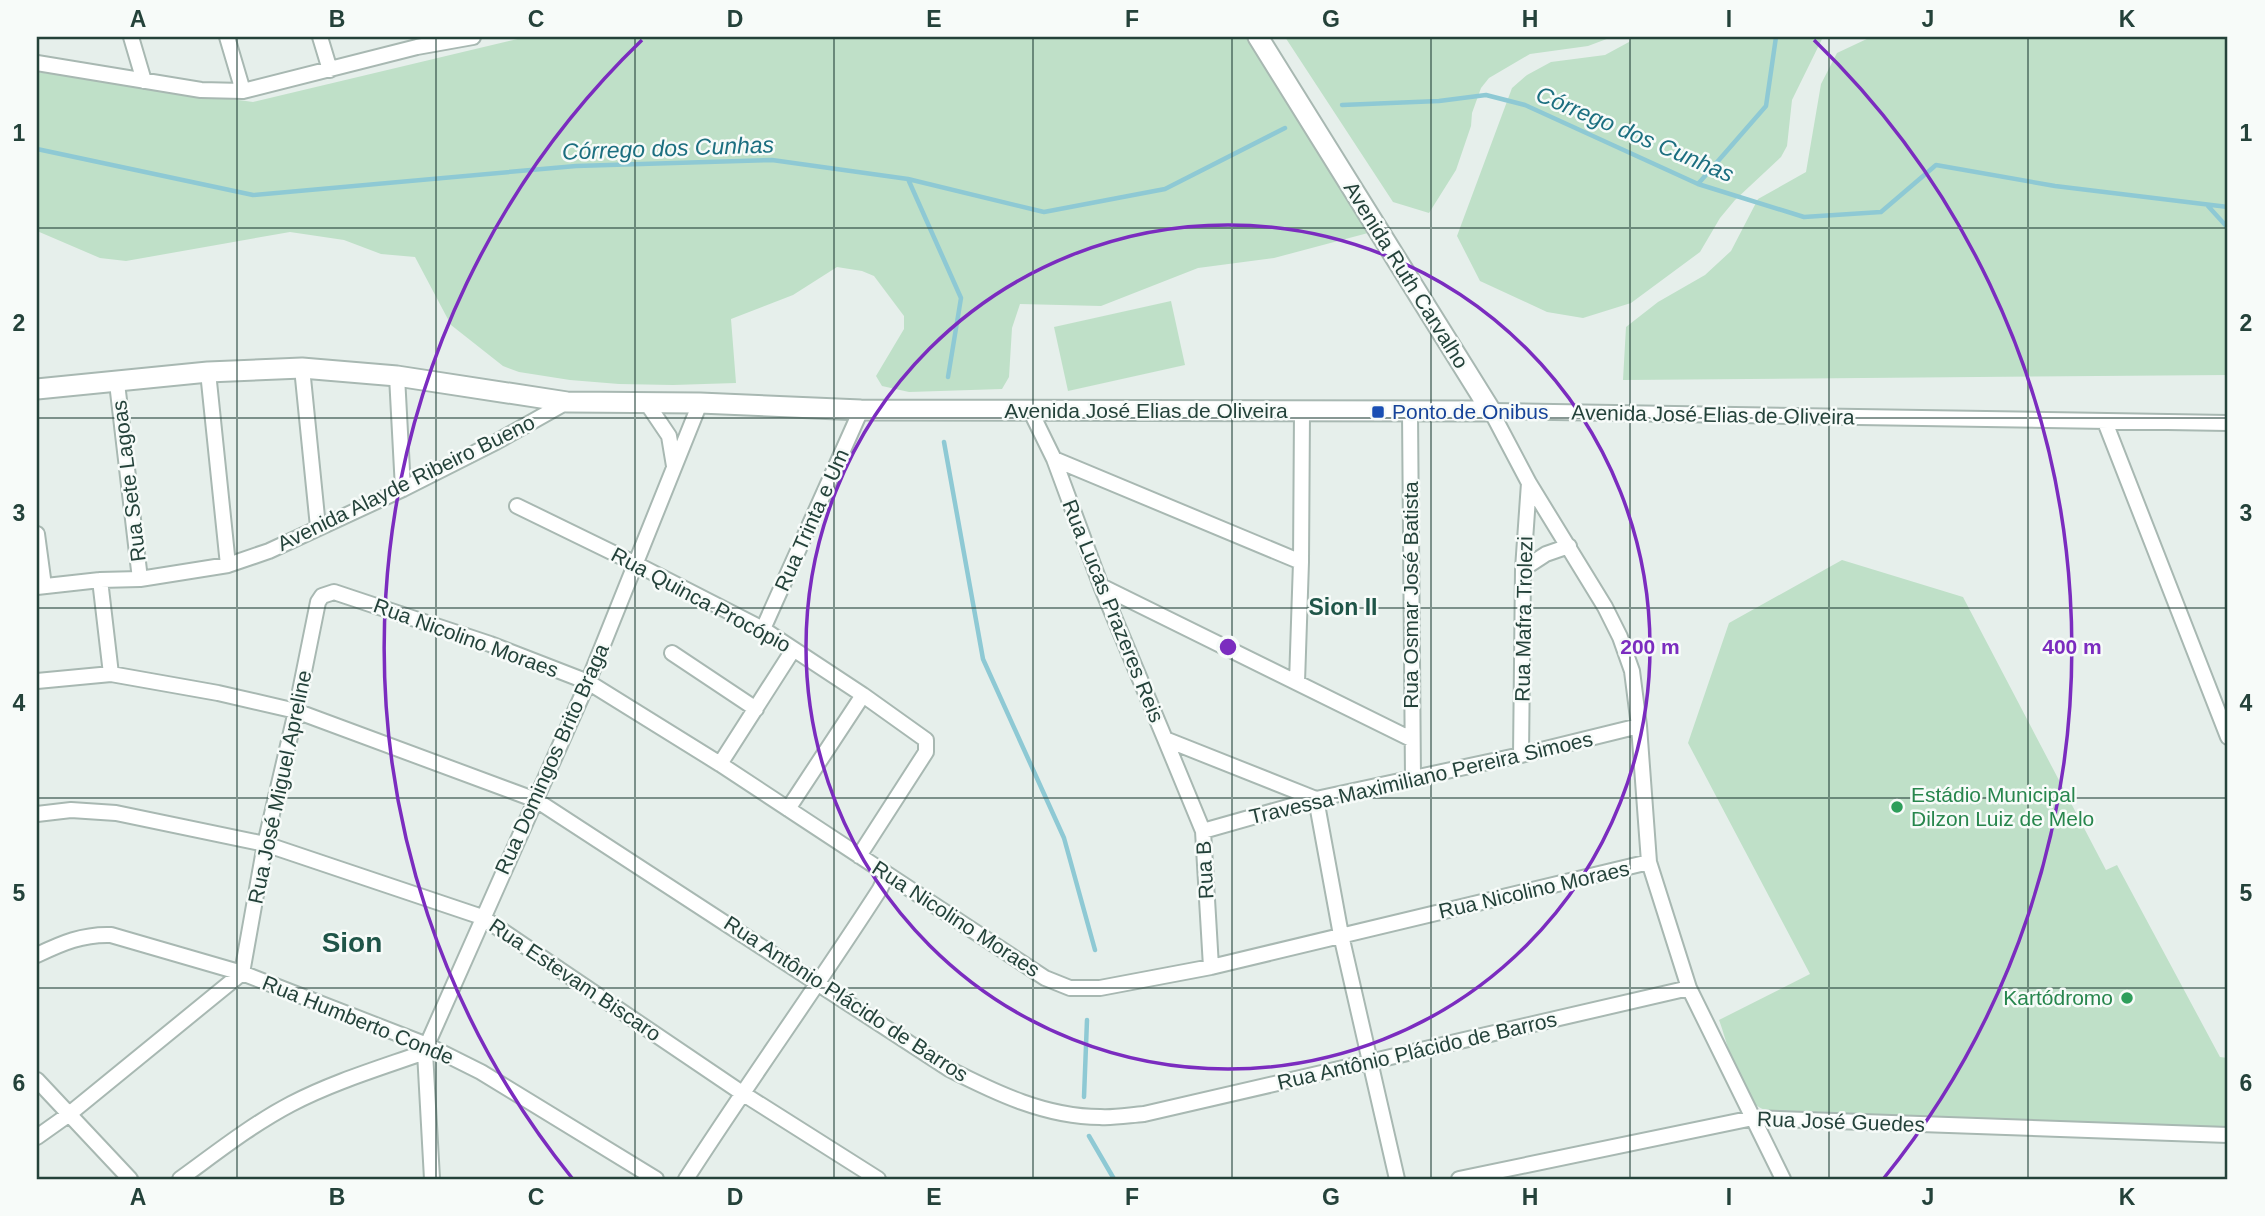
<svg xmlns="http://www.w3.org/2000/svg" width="2265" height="1216" font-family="Helvetica,sans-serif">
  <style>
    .green { fill: #bfe0c8 }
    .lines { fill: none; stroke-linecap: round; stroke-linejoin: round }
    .stream { stroke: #8ec9d4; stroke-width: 4.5 }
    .minor-casing { stroke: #a8b8b2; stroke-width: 18 }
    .tertiary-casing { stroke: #a8b8b2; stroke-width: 23 }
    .minor { stroke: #fff; stroke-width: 14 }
    .tertiary { stroke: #fff; stroke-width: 19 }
    .grid { fill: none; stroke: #24423a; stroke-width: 2; stroke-opacity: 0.55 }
    .ring { fill: none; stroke: #7b2cbf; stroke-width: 3.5 }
    .transit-dot { fill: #1a4fb4; stroke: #f7fbf9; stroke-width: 2.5 }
    .leisure-dot { fill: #2e9e5b; stroke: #f7fbf9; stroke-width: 2.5 }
    .labels { text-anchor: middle; stroke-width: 5; stroke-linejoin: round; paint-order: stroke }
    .street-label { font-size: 21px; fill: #24423a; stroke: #f7fbf9 }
    .transit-label { font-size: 21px; fill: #164399; stroke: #f7fbf9; text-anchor: start }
    .leisure-label { font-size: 21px; fill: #27864d; stroke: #f7fbf9; text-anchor: start }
    .water-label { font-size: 23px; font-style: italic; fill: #1c6f80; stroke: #f7fbf9 }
    .neighbourhood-label { font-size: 23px; font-weight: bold; fill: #1f5548; stroke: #f7fbf9 }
    .district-label { font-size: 28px; font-weight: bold; fill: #1f5548; stroke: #f7fbf9 }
    .centre { fill: #7b2cbf; stroke: #f7fbf9; stroke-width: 3.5 }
    .ring-label { font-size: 21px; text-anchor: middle; font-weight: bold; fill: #7b2cbf; stroke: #f7fbf9; stroke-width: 5; stroke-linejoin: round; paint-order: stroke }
    .neatline { fill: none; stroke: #24423a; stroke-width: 2.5 }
    .grid-label { font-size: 23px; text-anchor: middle; font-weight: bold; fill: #24423a }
  </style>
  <rect width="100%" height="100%" fill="#e6efeb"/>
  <!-- green -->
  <path class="green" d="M526,37H1246L1368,233L1274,258L1198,268L1101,306L1020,304L1012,328L1009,377L1002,389L909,392L882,386L876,376L904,329V316L874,276L862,271L837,267L793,295L731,319L736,383L673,385L619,384L570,380L519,372L503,366L451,325L415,257L381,254L344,240L290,232L126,261L100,258L37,231V72L253,102Z
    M1285,37H1612L1588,46L1530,54L1489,78L1481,88L1472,113L1471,126L1456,170L1429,213L1393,202Z
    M1631,37H1823L1792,100L1787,146L1781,157L1735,200L1720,218L1700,252L1631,303L1583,318L1547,312L1480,281L1457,236L1512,88L1527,75L1551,62L1605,55L1629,42Z
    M1871,37H2228V375L1623,380L1626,327L1658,302L1705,275L1731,251L1758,199L1806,172L1821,84L1837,53Z
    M1171,301L1185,365L1068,391L1054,327Z
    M1842,560L1963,597L2106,870L2117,865L2220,1057L2228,1058V1127L1793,1114C1782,1112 1765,1113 1756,1105C1738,1091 1727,1041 1719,1020L1810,974L1688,743L1729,623Z"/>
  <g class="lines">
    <!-- stream -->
    <path class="stream" d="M1342,105L1439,101L1486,95L1525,105L1698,184L1804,217L1881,212L1936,165L2055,186L2228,207
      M37,149L253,195L576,166L772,160L908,179L1044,212L1165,189L1285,128
      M908,179L961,298L948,377
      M1698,184L1766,106L1776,37
      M2208,206L2228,228
      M944,442L983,659L1064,838L1095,950
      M1084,1097L1087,1020
      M1089,1136L1114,1179"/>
    <!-- minor casing -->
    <g class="minor-casing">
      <path id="minor" d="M131,37L144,81
        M227,37L243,91
        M320,37L330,70
        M37,63L201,90L243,91L417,47L473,37
        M302,368L318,527
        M208,372L228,565
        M397,376L403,489
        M117,383L140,579
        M646,402L669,436L674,466
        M1030,410L1054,459L1101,586L1165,739L1316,799L1341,935L1397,1179
        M1410,412L1413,779
        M2105,422L2228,737
        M1054,459L1301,562
        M517,506L636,564L763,629L863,695L926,740V752L859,856
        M37,534L44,586
        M1523,569L1546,554L1569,546
        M100,580L111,674
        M1101,586L1411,739
        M37,587L100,580L140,579L228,565L269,551L403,489L496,442L567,402
        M763,629L861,410
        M672,653L756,709
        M37,681L111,674L218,693L296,711L536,800L949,1069C996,1093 1046,1117 1100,1117C1114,1118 1130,1115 1144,1114L1689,988
        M1297,682L1301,562L1302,412
        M1165,739L1203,831L1211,967
        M1521,755L1523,569L1529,483
        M720,764L793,650
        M788,809L863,695
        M37,814L71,810L116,813L265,844L482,917L742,1093L878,1179
        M1203,831L1316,799L1521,755L1639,726
        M37,955C62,943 83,934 111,935L242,973L427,1045L481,1072L656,1179
        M37,1080L130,1179
        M37,1137L68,1115L242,973L265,844L296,711L318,602L322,596L334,592L490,644L588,682L720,764L1045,978L1070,988H1100L1211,967L1649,862
        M180,1179C216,1153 251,1125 291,1104C333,1082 380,1068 425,1052
        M432,1179L425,1052L427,1045L588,682L700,403
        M686,1179C749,1081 817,987 880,889L887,874
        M1459,1179L1753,1118L2228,1135
        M1783,1179L1689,988L1649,862L1639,726L1632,671L1620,637L1605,607L1529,483L1491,411L2228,423"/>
    </g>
    <!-- tertiary casing -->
    <g class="tertiary-casing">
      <path id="tertiary" d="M1258,37L1491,411
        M37,389L208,372L302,368L397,376L567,402L700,403L861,410L1491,411"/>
    </g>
    <!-- minor -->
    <use href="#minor" class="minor"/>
    <!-- tertiary -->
    <use href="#tertiary" class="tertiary"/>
  </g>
  <!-- grid -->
  <path class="grid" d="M237,37V1179M436,37V1179M635,37V1179M834,37V1179M1033,37V1179M1232,37V1179M1431,37V1179M1630,37V1179M1829,37V1179M2028,37V1179M37,228H2228M37,418H2228M37,608H2228M37,798H2228M37,988H2228"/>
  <!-- distance rings -->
  <g class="ring">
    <circle cx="1228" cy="647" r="422"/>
    <path d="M572 1178A844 844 0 0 1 642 40M1814 40A844 844 0 0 1 1884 1178"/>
  </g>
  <!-- markers -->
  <rect class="transit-dot" x="1371" y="405" width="14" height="14" rx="3.5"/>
  <g class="leisure-dot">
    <circle cx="1897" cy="807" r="7"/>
    <circle cx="2127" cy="998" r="7"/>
  </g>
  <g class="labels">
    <!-- street labels -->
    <g class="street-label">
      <text transform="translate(1406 275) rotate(58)" y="7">Avenida Ruth Carvalho</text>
      <text x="1146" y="418">Avenida José Elias de Oliveira</text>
      <text transform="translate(1713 415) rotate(1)" y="7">Avenida José Elias de Oliveira</text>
      <text transform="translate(129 481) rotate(-97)" y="7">Rua Sete Lagoas</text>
      <text transform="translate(406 483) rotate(-26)" y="7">Avenida Alayde Ribeiro Bueno</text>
      <text transform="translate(812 520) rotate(-66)" y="7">Rua Trinta e Um</text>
      <text transform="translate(1411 595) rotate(-90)" y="7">Rua Osmar José Batista</text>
      <text transform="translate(701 600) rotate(28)" y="7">Rua Quinca Procópio</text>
      <text transform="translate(1113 611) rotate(68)" y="7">Rua Lucas Prazeres Reis</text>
      <text transform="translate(1524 619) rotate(-89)" y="7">Rua Mafra Trolezi</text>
      <text transform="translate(466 638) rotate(20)" y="7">Rua Nicolino Moraes</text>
      <text transform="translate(552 759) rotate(-66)" y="7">Rua Domingos Brito Braga</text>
      <text transform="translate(1421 778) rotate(-13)" y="7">Travessa Maximiliano Pereira Simoes</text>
      <text transform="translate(280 787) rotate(-78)" y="7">Rua José Miguel Apreline</text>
      <text transform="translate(1205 870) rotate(-93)" y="7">Rua B</text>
      <text transform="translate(1534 890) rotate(-13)" y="7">Rua Nicolino Moraes</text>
      <text transform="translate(956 919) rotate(33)" y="7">Rua Nicolino Moraes</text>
      <text transform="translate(575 980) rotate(34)" y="7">Rua Estevam Biscaro</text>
      <text transform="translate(846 999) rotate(33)" y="7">Rua Antônio Plácido de Barros</text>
      <text transform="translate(358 1020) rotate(22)" y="7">Rua Humberto Conde</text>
      <text transform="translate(1417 1051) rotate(-13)" y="7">Rua Antônio Plácido de Barros</text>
      <text transform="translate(1841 1122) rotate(2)" y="7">Rua José Guedes</text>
    </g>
    <!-- transit labels -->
    <g class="transit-label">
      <text x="1392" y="419">Ponto de Onibus</text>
    </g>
    <!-- leisure labels -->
    <g class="leisure-label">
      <text x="1911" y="802">Estádio Municipal<tspan x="1911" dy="24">Dilzon Luiz de Melo</tspan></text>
      <text x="2113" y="1005" text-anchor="end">Kartódromo</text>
    </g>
    <!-- water labels -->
    <g class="water-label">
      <text transform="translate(1635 134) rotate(23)" y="8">Córrego dos Cunhas</text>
      <text transform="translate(668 148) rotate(-2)" y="8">Córrego dos Cunhas</text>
    </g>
    <!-- neighbourhood labels -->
    <g class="neighbourhood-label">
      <text x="1343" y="615">Sion II</text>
    </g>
    <!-- district labels -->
    <g class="district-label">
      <text x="352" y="952">Sion</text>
    </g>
  </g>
  <circle cx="1228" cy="647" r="10" class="centre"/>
  <g class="ring-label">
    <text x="1650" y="654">200 m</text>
    <text x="2072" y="654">400 m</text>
  </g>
  <!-- border -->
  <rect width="2265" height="1216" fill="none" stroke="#f7fbf9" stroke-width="77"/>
  <rect x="38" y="38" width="2188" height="1140" class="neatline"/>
  <g class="grid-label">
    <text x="138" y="27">A</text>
    <text x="337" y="27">B</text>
    <text x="536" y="27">C</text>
    <text x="735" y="27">D</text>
    <text x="934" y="27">E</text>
    <text x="1132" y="27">F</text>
    <text x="1331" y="27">G</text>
    <text x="1530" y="27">H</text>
    <text x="1729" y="27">I</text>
    <text x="1928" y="27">J</text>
    <text x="2127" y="27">K</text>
    <text x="19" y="141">1</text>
    <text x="2246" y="141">1</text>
    <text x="19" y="331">2</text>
    <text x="2246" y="331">2</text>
    <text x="19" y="521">3</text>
    <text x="2246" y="521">3</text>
    <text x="19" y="711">4</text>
    <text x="2246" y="711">4</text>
    <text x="19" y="901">5</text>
    <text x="2246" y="901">5</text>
    <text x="19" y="1091">6</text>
    <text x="2246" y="1091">6</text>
    <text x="138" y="1205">A</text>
    <text x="337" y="1205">B</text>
    <text x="536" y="1205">C</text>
    <text x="735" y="1205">D</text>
    <text x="934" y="1205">E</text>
    <text x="1132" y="1205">F</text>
    <text x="1331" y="1205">G</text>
    <text x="1530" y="1205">H</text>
    <text x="1729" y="1205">I</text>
    <text x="1928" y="1205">J</text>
    <text x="2127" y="1205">K</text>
  </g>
</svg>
